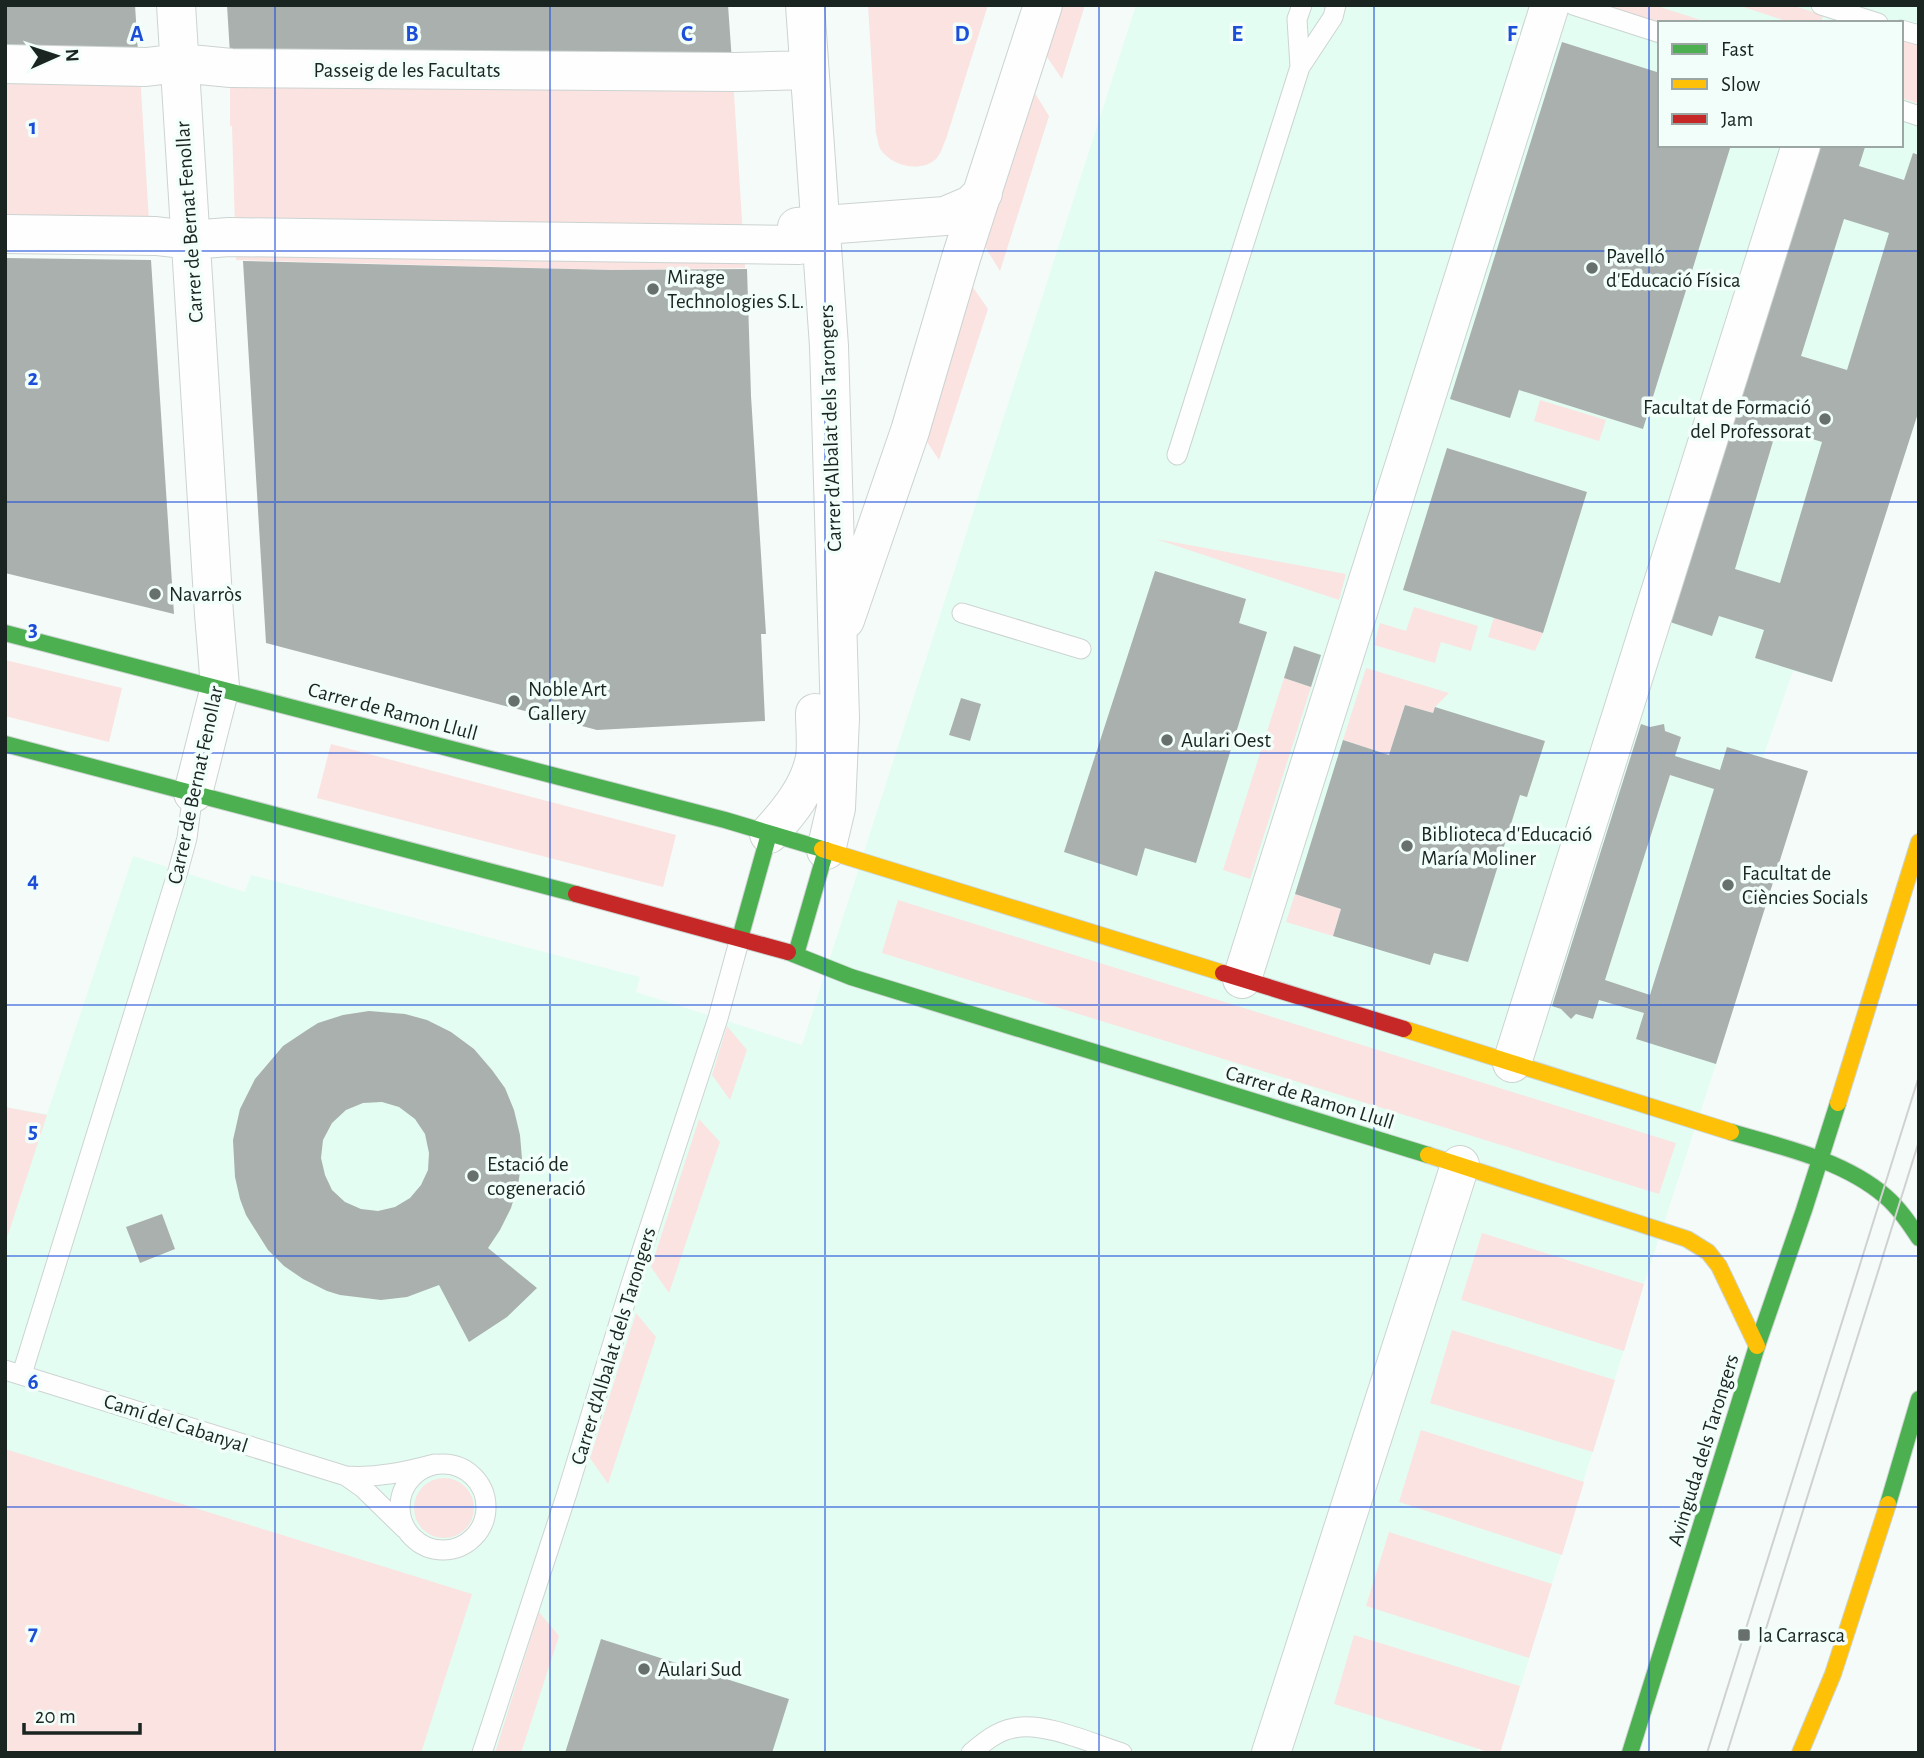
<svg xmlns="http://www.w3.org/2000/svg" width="1924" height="1758" font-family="'Alegreya Sans',sans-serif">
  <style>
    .built { fill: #e4fdf3; fill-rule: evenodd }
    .green { fill: #fae3e0 }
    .building { fill: #a9b0ad; fill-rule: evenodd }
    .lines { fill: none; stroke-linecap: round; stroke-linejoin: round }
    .lane-casing { stroke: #ccd4d1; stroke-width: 21 }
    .street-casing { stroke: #ccd4d1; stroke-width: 40 }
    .fast-casing { stroke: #ccd4d1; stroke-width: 18 }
    .slow-casing { stroke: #ccd4d1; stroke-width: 18 }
    .jam-casing { stroke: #ccd4d1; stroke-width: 18 }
    .lane { stroke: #fefefe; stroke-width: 19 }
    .street { stroke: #fefefe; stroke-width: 38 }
    .fast { stroke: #4caf50; stroke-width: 16 }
    .slow { stroke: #ffc107; stroke-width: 16 }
    .jam { stroke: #c62828; stroke-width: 16 }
    .tram { stroke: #d0d2d2; stroke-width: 2 }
    .grid { fill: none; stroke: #1d4ed8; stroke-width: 2; stroke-opacity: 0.55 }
    .poi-dot { fill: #67706c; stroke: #f2fef9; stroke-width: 2.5 }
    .labels { text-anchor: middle; stroke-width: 7; stroke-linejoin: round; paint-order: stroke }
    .street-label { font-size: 21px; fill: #1a2521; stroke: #f2fef9 }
    .poi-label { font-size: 21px; fill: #1a2521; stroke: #f2fef9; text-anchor: start }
    .grid-label { font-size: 23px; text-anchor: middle; font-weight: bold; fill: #1d4ed8; stroke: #f2fef9; stroke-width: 7; stroke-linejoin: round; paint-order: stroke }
  </style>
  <rect width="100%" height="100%" fill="#f5fbf8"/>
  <!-- built -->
  <path class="built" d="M1136,5H1919V410L1832,682L1793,671L1763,757L1716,1064L1644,1284L1500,1753H1492L1478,1748L1476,1753H5V1107L47,1114L133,856L245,892L251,875L640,977L636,992L802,1045ZM1660,23H1901V145H1660Z"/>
  <!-- green -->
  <path class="green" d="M868,5H988L946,139C943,145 941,154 936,159C920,173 892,166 881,150C878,146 878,138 876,134Z
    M1060,5H1085L1062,79L1045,54Z
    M1599,5H1654L1710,23H1660V24Z
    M1737,5H1791L1823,15L1821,23H1792Z
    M1901,39L1919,45V104L1901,98Z
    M5,51L140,73L151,254L5,251Z
    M230,54L732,62L745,268L612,270L236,260L232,126H230Z
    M1033,90L1049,116L1000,271L984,245Z
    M970,283L988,309L939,460L922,434Z
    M1540,400L1606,420L1599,441L1534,421Z
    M1156,539L1346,574L1339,600Z
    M1414,607L1478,626L1471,651L1441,642L1435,663L1374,645L1380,623L1406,631Z
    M1494,617L1543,633L1535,651L1488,637Z
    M5,660L122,688L109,742L5,716Z
    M1366,668L1449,693L1435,707L1433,713L1405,705L1389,755L1343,740Z
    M1284,678L1311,687L1250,879L1223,870Z
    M331,744L676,835L663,887L317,798Z
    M1295,894L1341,909L1333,936L1286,922Z
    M898,900L1676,1143L1659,1194L882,953Z
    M727,1026L747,1050L730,1100L712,1075Z
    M5,1107L47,1115L5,1244Z
    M699,1119L720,1142L669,1293L651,1267Z
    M1482,1233L1644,1284L1624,1351L1461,1300Z
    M636,1313L656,1337L608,1484L590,1458Z
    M1452,1330L1615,1380L1593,1452L1430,1403Z
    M1421,1430L1584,1482L1562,1555L1399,1502Z
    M5,1449L472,1594L421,1753H5Z
    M414 1508a30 30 0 1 1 60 0a30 30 0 1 1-60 0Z
    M1389,1532L1552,1584L1529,1658L1366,1606Z
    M539,1612L559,1636L521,1753H495Z
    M1354,1635L1520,1686L1500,1753H1492L1334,1704Z"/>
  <!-- building -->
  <path class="building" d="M5,5H135L138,52L5,50Z
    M227,5H728L732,62L230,54Z
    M1562,42L1660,73V145H1731L1643,429L1519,390L1510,418L1450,399Z
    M1821,145H1859L1865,147L1859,166L1904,180L1913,153L1919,155V410L1832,682L1755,658L1764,630L1719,616L1712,636L1670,622ZM1844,219L1889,233L1847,370L1801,356ZM1777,428L1822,442L1780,583L1735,569Z
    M5,258L151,260L174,614L5,573Z
    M243,261L612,270L747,269L751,396L766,634H761L765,721L597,730L266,643Z
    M1447,448L1587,492L1543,633L1403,590Z
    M1155,571L1246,599L1239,623L1267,632L1196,863L1145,848L1137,876L1064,852Z
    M1294,646L1321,655L1311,687L1284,678Z
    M961,698L981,704L970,741L949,735Z
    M1405,705L1433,713L1435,707L1545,741L1527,797L1520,795L1468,962L1434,953L1430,965L1333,936L1341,909L1295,894L1343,740L1389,755Z
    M1641,724L1650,727L1664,724L1665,731L1681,737L1675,756L1720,770L1727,747L1808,771L1716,1064L1636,1039L1644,1013L1599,1000L1593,1019L1576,1014L1571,1019L1561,1009L1552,1006ZM1670,775L1714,789L1650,995L1605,980Z
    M369,1011L405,1014L427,1020L451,1032L474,1049L492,1070L505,1088L514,1110L520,1135L522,1159L518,1185L511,1208L500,1230L488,1248L537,1288L507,1317L469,1342L439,1285L407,1297L381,1300L340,1295L327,1291L303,1279L284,1266L268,1250L246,1215L240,1199L235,1177L233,1140L240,1109L255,1079L283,1046L307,1030L318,1023L343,1015ZM382,1102L399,1107L415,1119L425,1134L429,1153L428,1170L421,1185L410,1198L395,1207L378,1211L361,1209L345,1202L332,1190L325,1175L321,1158L323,1140L332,1123L346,1110L363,1103Z
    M162,1214L175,1249L140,1263L126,1227Z
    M601,1639L789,1699L772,1753H565Z"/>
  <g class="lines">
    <!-- lane casing -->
    <g class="lane-casing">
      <path id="lane" d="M1573,5L1660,33
        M1821,5L1878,23
        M1901,30L1919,35
        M1300,67L1297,19L1302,5
        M1901,110L1919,116
        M1177,455L1300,67L1333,17L1336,5
        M962,613L1081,649
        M5,1370L346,1476C377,1478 405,1472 435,1464
        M22,1374L178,871L187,838L193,793
        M400 1507a43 43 0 1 1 86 0a43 43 0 1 1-86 0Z
        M346,1476L363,1488L405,1529
        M482,1753L567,1493L630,1287L718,1018L740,938
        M971,1753C984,1742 997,1731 1014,1728C1043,1721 1093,1744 1122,1753"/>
    </g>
    <!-- street casing -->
    <g class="street-casing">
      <path id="street" d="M176,5L214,614L220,687L193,793
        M805,5L829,346L840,718L836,808L826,850
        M5,64L146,67L180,63L231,68L736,72L809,70
        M797,227L945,216L971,205L983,193
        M5,234L156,236L190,240L229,237L799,245
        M845,620L910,431L961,258L1043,5
        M769,834C789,812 809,788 815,758C817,744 815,728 815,713
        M1242,979L1550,5
        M1512,1063L1801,145
        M1271,1753L1460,1165"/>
    </g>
    <!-- fast casing -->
    <g class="fast-casing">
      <path id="fast" d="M5,633L725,820L822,849
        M5,744L576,894
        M740,938L769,834
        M788,952L851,977L1428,1155
        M796,954L826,850
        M1731,1132C1782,1147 1843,1160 1885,1196C1899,1208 1909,1223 1919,1238
        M1888,1504L1919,1399
        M1630,1753L1757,1346L1804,1210L1838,1103"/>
    </g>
    <!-- slow casing -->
    <g class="slow-casing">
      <path id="slow" d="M822,849L1223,973
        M1404,1029L1731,1132
        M1838,1103L1919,842
        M1428,1155L1687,1239L1708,1252L1719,1266L1757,1346
        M1800,1753L1833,1674L1888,1504"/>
    </g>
    <!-- jam casing -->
    <g class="jam-casing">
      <path id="jam" d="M576,894L788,952
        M1223,973L1404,1029"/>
    </g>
    <!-- lane -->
    <use href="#lane" class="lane"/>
    <!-- street -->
    <use href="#street" class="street"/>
    <!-- fast -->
    <use href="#fast" class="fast"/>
    <!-- slow -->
    <use href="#slow" class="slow"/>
    <!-- jam -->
    <use href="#jam" class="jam"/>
    <!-- tram -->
    <path class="tram" d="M1707,1753L1919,1076
      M1727,1753L1919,1141"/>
  </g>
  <!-- grid -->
  <path class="grid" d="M275,5V1753M550,5V1753M825,5V1753M1099,5V1753M1374,5V1753M1649,5V1753M5,251H1919M5,502H1919M5,753H1919M5,1005H1919M5,1256H1919M5,1507H1919"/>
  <!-- markers -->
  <g class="poi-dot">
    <circle cx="1592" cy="268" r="7"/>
    <circle cx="653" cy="289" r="7"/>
    <circle cx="1825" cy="419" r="7"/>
    <circle cx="155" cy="594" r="7"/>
    <circle cx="514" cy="701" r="7"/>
    <circle cx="1167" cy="740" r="7"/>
    <circle cx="1407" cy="846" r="7"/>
    <circle cx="1728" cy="885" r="7"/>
    <circle cx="473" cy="1176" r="7"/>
    <rect x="1737" y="1628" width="14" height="14" rx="3.5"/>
    <circle cx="644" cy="1669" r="7"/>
  </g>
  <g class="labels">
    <!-- street labels -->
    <g class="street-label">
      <text x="407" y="77">Passeig de les Facultats</text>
      <text transform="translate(189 222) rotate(-94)" y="7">Carrer de Bernat Fenollar</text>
      <text transform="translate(830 428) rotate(-92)" y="7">Carrer d'Albalat dels Tarongers</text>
      <text transform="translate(393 711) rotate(15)" y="7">Carrer de Ramon Llull</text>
      <text transform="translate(195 785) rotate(-78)" y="7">Carrer de Bernat Fenollar</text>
      <text transform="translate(1310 1097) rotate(17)" y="7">Carrer de Ramon Llull</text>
      <text transform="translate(613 1346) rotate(-73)" y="7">Carrer d'Albalat dels Tarongers</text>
      <text transform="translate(176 1423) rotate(18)" y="7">Camí del Cabanyal</text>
      <text transform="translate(1703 1450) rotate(-73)" y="7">Avinguda dels Tarongers</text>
    </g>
    <!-- poi labels -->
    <g class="poi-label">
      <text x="1606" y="263">Pavelló<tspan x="1606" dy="24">d'Educació Física</tspan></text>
      <text x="667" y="284">Mirage<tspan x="667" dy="24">Technologies S.L.</tspan></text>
      <text x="1811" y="414" text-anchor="end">Facultat de Formació<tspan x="1811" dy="24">del Professorat</tspan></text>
      <text x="169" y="601">Navarròs</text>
      <text x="528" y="696">Noble Art<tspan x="528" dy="24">Gallery</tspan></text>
      <text x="1181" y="747">Aulari Oest</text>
      <text x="1421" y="841">Biblioteca d'Educació<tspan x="1421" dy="24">María Moliner</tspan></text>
      <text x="1742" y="880">Facultat de<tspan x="1742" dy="24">Ciències Socials</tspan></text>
      <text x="487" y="1171">Estació de<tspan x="487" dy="24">cogeneració</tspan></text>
      <text x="1758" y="1642">la Carrasca</text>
      <text x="658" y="1676">Aulari Sud</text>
    </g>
  </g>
  <g class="grid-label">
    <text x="137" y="41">A</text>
    <text x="412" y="41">B</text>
    <text x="687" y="41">C</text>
    <text x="962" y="41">D</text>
    <text x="1237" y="41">E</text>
    <text x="1512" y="41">F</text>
    <text x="33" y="134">1</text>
    <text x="33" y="385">2</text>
    <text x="33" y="636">3</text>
    <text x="33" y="887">4</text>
    <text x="33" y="1138">5</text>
    <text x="33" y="1389">6</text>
    <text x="33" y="1640">7</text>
  </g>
  <!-- border -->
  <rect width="1924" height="1758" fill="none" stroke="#1a2521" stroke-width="14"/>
  <!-- legend -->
  <rect x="1658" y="21" width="245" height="126" fill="#f2fef9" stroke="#9ca7a3" stroke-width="2"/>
  <rect x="1672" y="44" width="35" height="10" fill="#4caf50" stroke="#9ca7a3" stroke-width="2"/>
  <text x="1721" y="56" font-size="21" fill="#1a2521">Fast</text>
  <rect x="1672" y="79" width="35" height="10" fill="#ffc107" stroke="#9ca7a3" stroke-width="2"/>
  <text x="1721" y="91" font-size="21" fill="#1a2521">Slow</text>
  <rect x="1672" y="114" width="35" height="10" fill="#c62828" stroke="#9ca7a3" stroke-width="2"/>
  <text x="1721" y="126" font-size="21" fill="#1a2521">Jam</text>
  <!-- north arrow -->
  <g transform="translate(56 56) rotate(87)" stroke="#f2fef9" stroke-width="5" paint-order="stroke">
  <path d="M0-5L12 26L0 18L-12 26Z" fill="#1a2521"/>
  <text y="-10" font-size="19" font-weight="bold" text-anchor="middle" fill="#1a2521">N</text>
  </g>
  <!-- scale -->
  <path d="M24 1723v10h116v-10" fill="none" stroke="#1a2521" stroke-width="3.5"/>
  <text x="35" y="1723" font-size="21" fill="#1a2521" stroke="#f2fef9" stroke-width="5" paint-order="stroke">20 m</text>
</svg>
